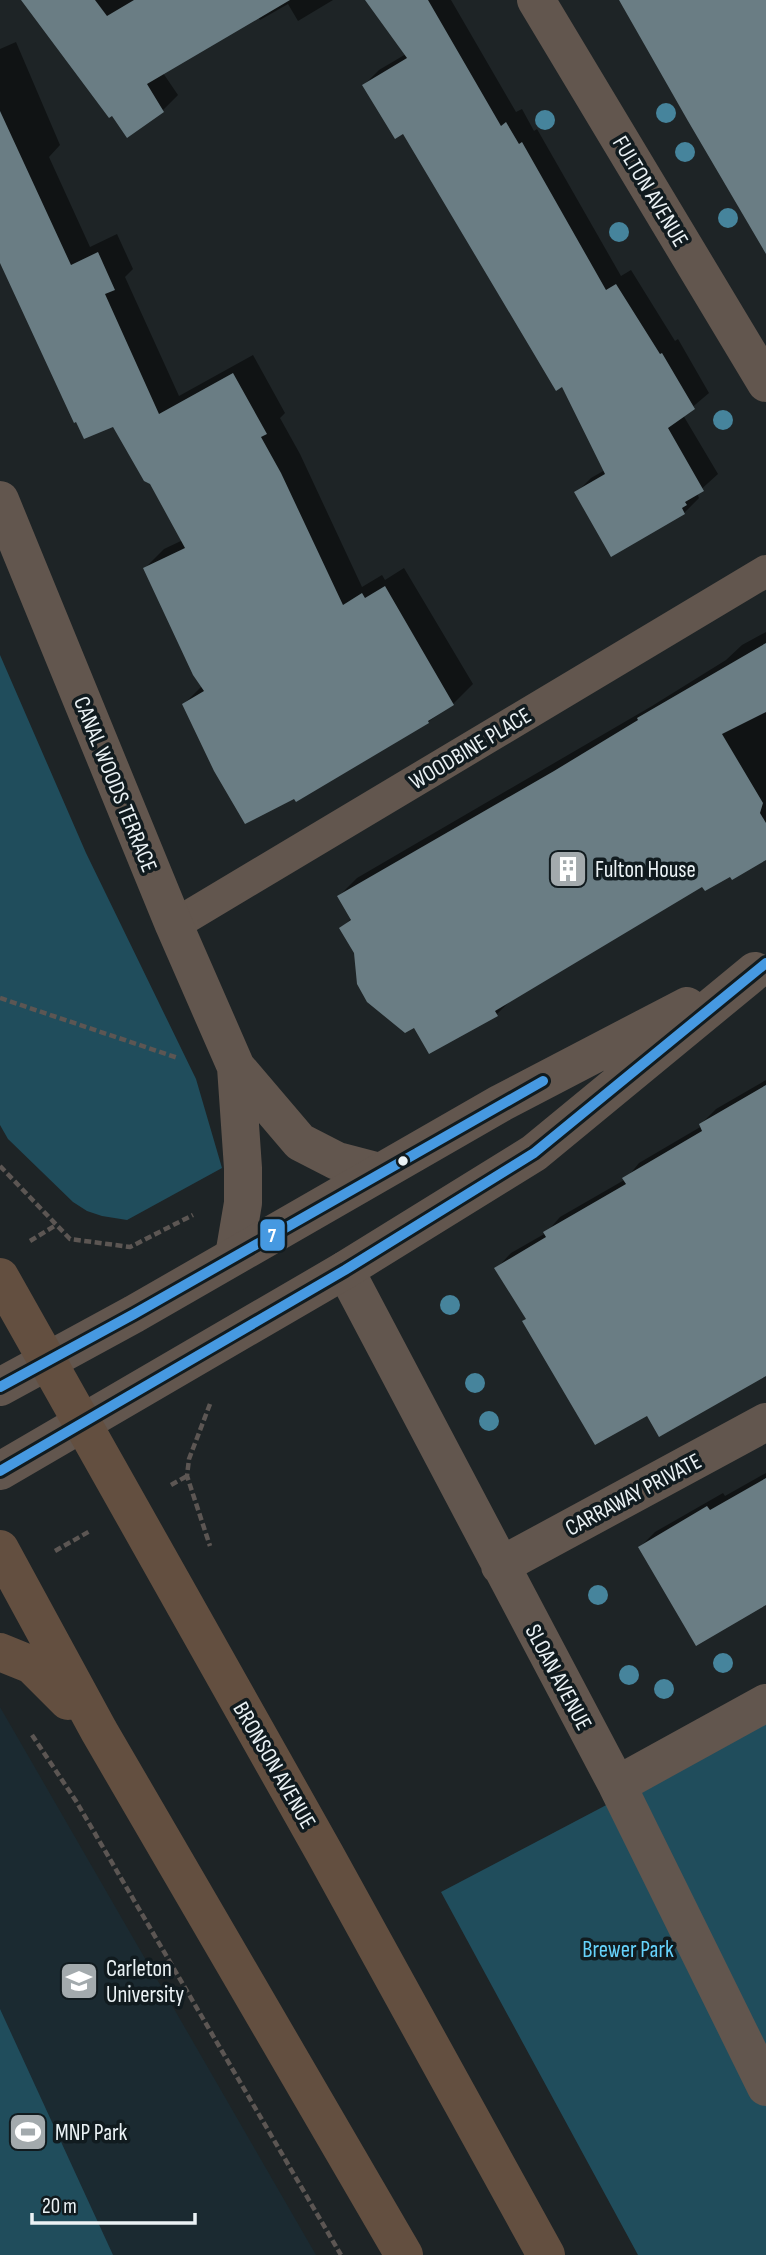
<svg xmlns="http://www.w3.org/2000/svg" width="766" height="2255" font-family="'Sofia Sans Condensed',sans-serif">
  <style>
    .built { fill: #1b2a31 }
    .green { fill: #204d5c }
    .shadow { fill: #0007 }
    .building { fill: #6a7d84 }
    .lines { fill: none; stroke-linecap: round; stroke-linejoin: round }
    .path { stroke: #5c5653; stroke-width: 4.5; stroke-dasharray: 7 3.5; stroke-linecap: butt }
    .service { stroke: #62564e; stroke-width: 32 }
    .minor { stroke: #62564e; stroke-width: 38 }
    .tertiary { stroke: #62564e; stroke-width: 38 }
    .primary { stroke: #634f40; stroke-width: 38 }
    .bus-1-casing { stroke: #111b1f; stroke-width: 16 }
    .bus-1 { stroke: #4699e1; stroke-width: 10 }
    .tree { fill: #46849c }
    .bus-dot { fill: #ebf2f5; stroke: #111b1f; stroke-width: 2.5 }
    .labels { text-anchor: middle; stroke-width: 7; stroke-linejoin: round; paint-order: stroke }
    .street-label { font-size: 23px; fill: #ebf2f5; stroke: #111b1f }
    .poi-label { font-size: 23px; fill: #ebf2f5; stroke: #111b1f; text-anchor: start }
    .park-label { font-size: 23px; fill: #66d3fc; stroke: #111b1f }
    .line-badge { stroke: #111b1f; stroke-width: 2.5 }
    .badge-label { font-size: 19px; text-anchor: middle; font-weight: bold; fill: #fff }
  </style>
  <rect width="100%" height="100%" fill="#1e2426"/>
  <!-- built -->
  <path class="built" d="M0,1707L316,2255H0Z"/>
  <!-- green -->
  <path class="green" d="M0,655L86,853L196,1079L222,1168L127,1220L102,1216L87,1211L73,1202L8,1139L0,1125Z
    M766,1721V2255H638L441,1892Z
    M0,2009L113,2255H0Z"/>
  <!-- shadow -->
  <path class="shadow" d="M85,0H333L298,21L288,4L260,20L258,17L163,73L178,95L163,110Z
    M367,0H451L516,112L522,109L534,131L537,129L621,276L631,270L675,341L678,339L709,393L683,415L718,474L697,493L699,498L684,513L576,493L591,478L605,470L563,385L404,131L364,85L379,70L406,54Z
    M16,42L60,145L49,157L90,247L117,234L133,269L125,277L179,396L253,355L285,413L280,418L300,454L362,587L382,575L385,580L404,568L473,684L453,704L428,722L184,704L202,686L145,568L164,549L183,540L151,483L0,251V49Z
    M766,632V858L703,884L513,998L497,1014L430,1052L414,1026L355,952L341,928L352,918L339,896L357,878L652,706L726,660L742,645Z
    M766,1080V1374L648,1414L528,1318L497,1268L511,1253L546,1233L560,1217L626,1179L639,1163L702,1126L701,1124L716,1109Z
    M766,1473V1603L640,1547L655,1532L723,1493L725,1496Z"/>
  <!-- building -->
  <path class="building" d="M21,0H95L107,16L134,0H290L147,84L164,112L127,138L112,116L109,118Z
    M365,0H428L501,126L506,122L519,144L522,142L606,290L616,284L660,354L662,353L695,409L668,428L704,491L685,502L687,505L682,508L685,514L611,557L574,492L605,474L562,387L556,391L403,134L395,139L362,85L407,58Z
    M619,0H766V254L688,121Z
    M0,111L71,265L98,252L115,290L105,294L159,414L233,373L267,434L261,437L281,473L343,605L362,593L365,598L385,586L454,705L428,721L429,723L296,802L294,799L245,824L214,771L182,704L204,691L193,675L143,568L185,548L150,484L144,481L113,427L84,439L76,422L74,423L0,263Z
    M766,643V712L722,734L763,803L760,813L766,823V860L732,880L730,877L705,891L702,887L495,1011L498,1016L429,1054L414,1028L405,1033L367,1002L357,984L354,953L339,928L351,920L337,896L554,771L638,720L637,718Z
    M766,1085V1376L659,1437L647,1416L595,1445L522,1321L526,1319L494,1268L546,1237L543,1232L626,1184L622,1178L702,1131L699,1124Z
    M766,1478V1605L696,1646L638,1547L707,1506L710,1510Z"/>
  <g class="lines">
    <!-- path -->
    <path class="path" d="M0,998L178,1058
      M0,1166L70,1239L130,1247L193,1215
      M30,1241L56,1225
      M210,1404L189,1459L187,1476L210,1546
      M171,1485L187,1476
      M55,1551L90,1531
      M32,1735L76,1801L341,2255"/>
    <!-- service -->
    <path class="service" d="M174,925L766,571"/>
    <!-- minor -->
    <path class="minor" d="M536,0L766,383
      M0,500L174,925L236,1067L300,1142L337,1161L379,1172
      M234,1256L243,1203V1168L236,1067
      M345,1270L617,1785L766,2087
      M500,1566L766,1422
      M617,1785L766,1703"/>
    <!-- tertiary -->
    <path class="tertiary" d="M0,1387L134,1314L501,1103L687,1006
      M0,1471L345,1270L534,1153L755,971"/>
    <!-- primary -->
    <path class="primary" d="M0,1277L325,1854L546,2255
      M0,1549L99,1731L404,2255
      M0,1652L32,1665L68,1701"/>
    <!-- bus-1 casing -->
    <g class="bus-1-casing">
      <path id="bus-1" d="M0,1387L134,1314L543,1081
        M0,1471L345,1270L534,1153L766,963"/>
    </g>
    <!-- bus-1 -->
    <use href="#bus-1" class="bus-1"/>
  </g>
  <!-- trees -->
  <g class="tree">
    <circle cx="666" cy="113" r="10"/>
    <circle cx="545" cy="120" r="10"/>
    <circle cx="685" cy="152" r="10"/>
    <circle cx="728" cy="218" r="10"/>
    <circle cx="619" cy="232" r="10"/>
    <circle cx="723" cy="420" r="10"/>
    <circle cx="450" cy="1305" r="10"/>
    <circle cx="475" cy="1383" r="10"/>
    <circle cx="489" cy="1421" r="10"/>
    <circle cx="598" cy="1595" r="10"/>
    <circle cx="723" cy="1663" r="10"/>
    <circle cx="629" cy="1675" r="10"/>
    <circle cx="664" cy="1689" r="10"/>
  </g>
  <!-- icons -->
  <defs>
    <g id="building-square" transform="scale(2.0125)"><rect x="-9" y="-9" width="18" height="18" rx="4" fill="#a3aaad" stroke="#111b1f"/><path d="M-4-6H4V6H1V3H-1V6H-4ZM-2.5-4.3h1.7v1.8h-1.7ZM.8-4.3h1.7v1.8H.8ZM-2.5-1h1.7V.8h-1.7ZM.8-1h1.7V.8H.8Z" fill="#fff"/></g>
    <g id="university-square" transform="scale(2.0125)"><rect x="-9" y="-9" width="18" height="18" rx="4" fill="#a3aaad" stroke="#111b1f"/><path d="M0-5L7-2L0 1L-7-2ZM-4 1L0 2.5L4 1V4Q0 6-4 4Z" fill="#fff"/></g>
    <g id="stadium-square" transform="scale(2.0125)"><rect x="-9" y="-9" width="18" height="18" rx="4" fill="#a3aaad" stroke="#111b1f"/><path d="M0-5a6.5 5 0 1 0 0 10a6.5 5 0 1 0 0-10ZM-3.5-1.8h7v3.6h-7Z" fill="#fff"/></g>
  </defs>
  <g fill-rule="evenodd">
    <use href="#building-square" x="568" y="869"/>
    <use href="#university-square" x="79" y="1981"/>
    <use href="#stadium-square" x="28" y="2132"/>
  </g>
  <!-- markers -->
  <circle class="bus-dot" cx="403" cy="1161" r="6"/>
  <g class="labels">
    <!-- street labels -->
    <g class="street-label">
      <text transform="translate(651 191) rotate(59)" y="8">FULTON AVENUE</text>
      <text transform="translate(470 748) rotate(-31)" y="8">WOODBINE PLACE</text>
      <text transform="translate(116 784) rotate(68)" y="8">CANAL WOODS TERRACE</text>
      <text transform="translate(633 1494) rotate(-28)" y="8">CARRAWAY PRIVATE</text>
      <text transform="translate(559 1677) rotate(62)" y="8">SLOAN AVENUE</text>
      <text transform="translate(275 1765) rotate(60)" y="8">BRONSON AVENUE</text>
    </g>
    <!-- poi labels -->
    <g class="poi-label">
      <text x="595" y="877">Fulton House</text>
      <text x="106" y="1976">Carleton<tspan x="106" dy="26">University</tspan></text>
      <text x="55" y="2140">MNP Park</text>
    </g>
    <!-- park labels -->
    <g class="park-label">
      <text x="628" y="1957">Brewer Park</text>
    </g>
  </g>
  <rect class="line-badge" x="259" y="1218" width="27" height="34" rx="7" fill="#4699e1"/>
  <g class="badge-label">
    <text x="272" y="1242">7</text>
  </g>
  <!-- scale -->
  <path d="M32 2213v10h163v-10" fill="none" stroke="#ebf2f5" stroke-width="3.5"/>
  <text x="42" y="2213" font-size="21" fill="#ebf2f5" stroke="#111b1f" stroke-width="5" paint-order="stroke">20 m</text>
</svg>
